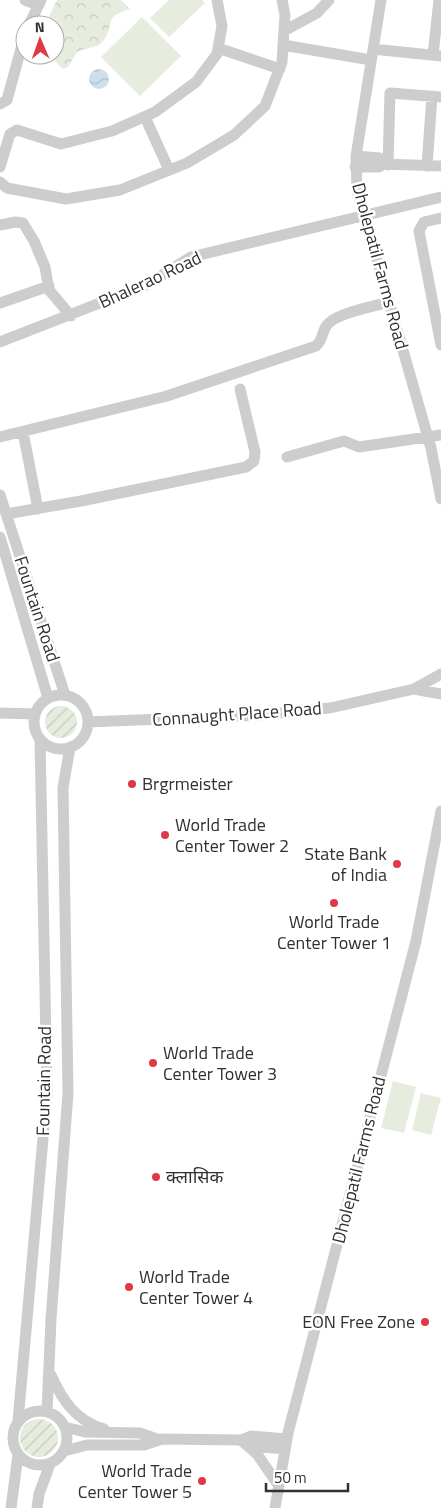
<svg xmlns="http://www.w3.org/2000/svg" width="441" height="1508" font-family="'Titillium Web','Noto Sans Devanagari',sans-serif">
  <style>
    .forest { fill: url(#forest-crowns) }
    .garden { fill: url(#garden-furrows) }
    .pitch { fill: #e6ecde }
    .water { fill: url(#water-waves) }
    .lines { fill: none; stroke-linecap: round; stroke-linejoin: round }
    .minor { stroke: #cdcdcd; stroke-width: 11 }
    .poi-dot { fill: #de3a46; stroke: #fff; stroke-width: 2 }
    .labels { text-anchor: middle; stroke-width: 5; stroke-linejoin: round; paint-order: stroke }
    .street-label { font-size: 18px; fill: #303030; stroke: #fff }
    .poi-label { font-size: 18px; fill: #303030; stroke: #fff; text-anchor: start }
  </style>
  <defs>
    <pattern id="forest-crowns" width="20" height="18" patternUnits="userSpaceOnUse" patternTransform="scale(1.25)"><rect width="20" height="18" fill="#e6ecde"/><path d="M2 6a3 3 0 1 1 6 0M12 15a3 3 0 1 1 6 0" fill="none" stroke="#c6cbbf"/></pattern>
    <pattern id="garden-furrows" width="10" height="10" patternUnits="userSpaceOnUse" patternTransform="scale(1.25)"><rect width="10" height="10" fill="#e6ecde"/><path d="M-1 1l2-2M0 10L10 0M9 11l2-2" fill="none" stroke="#c6cbbf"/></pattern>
    <pattern id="water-waves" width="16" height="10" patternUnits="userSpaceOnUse" patternTransform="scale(1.25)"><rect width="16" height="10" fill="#ccdfeb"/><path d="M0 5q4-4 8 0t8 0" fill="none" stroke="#b0c0ca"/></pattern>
  </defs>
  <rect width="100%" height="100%" fill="#fff"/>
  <path class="forest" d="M57 0H121L130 9C101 18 116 23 104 40 98 49 86 47 77 52L68 67 63 69 49 55H55V25H45Z"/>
  <path class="garden" d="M45 722a16 16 0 1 1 32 0a16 16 0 1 1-32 0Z
    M20 1438a19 19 0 1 1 38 0a19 19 0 1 1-38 0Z"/>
  <path class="pitch" d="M169 0H202L205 3 169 37 150 18Z
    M142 17 181 56 140 96 101 57Z
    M393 1081 416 1087 404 1133 381 1128Z
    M421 1093 441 1098 431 1135 412 1130Z"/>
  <path class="water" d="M89 79a10 10 0 1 1 20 0a10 10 0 1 1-20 0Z"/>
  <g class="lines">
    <path class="minor" d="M25 0 38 5
      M381 0 356 156 357 190 431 448 441 499
      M29 25 41 0
      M284 31 317 13 329 0
      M283 45 371 60
      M218 48 280 69
      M373 49 441 56
      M433 55 439 0
      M0 104 7 100 25 34
      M145 117 169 170
      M356 156 380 158 383 164
      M388 165 390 93 441 97
      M427 166 432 96
      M0 167 10 134 17 130 61 144 112 131 155 112 196 82 217 54 222 26 217 0
      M355 167H379L383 164 441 166
      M0 182 7 188 66 199 120 190 187 163 234 135 265 106 282 62 285 15 282 0
      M441 218 424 222 419 231 441 345
      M0 225 15 222 23 223 34 241 45 267 49 290 71 316
      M0 303 49 286
      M0 342 146 285 191 257 441 197
      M23 432 38 509
      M0 437 167 396 316 346C323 340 322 331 327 325 336 313 373 307 388 302
      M287 457 344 441 359 447 441 435
      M0 495 65 695
      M6 514 81 501 246 467 254 461 255 452 240 389
      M0 537 48 698
      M414 689 441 694
      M34 722a27 27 0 1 1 54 0a27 27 0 1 1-54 0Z
      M0 713 35 714
      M88 722 260 715 330 708 414 689 441 674
      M51 1375C62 1400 76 1421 104 1429
      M13 1438a27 27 0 1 1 54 0a27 27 0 1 1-54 0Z
      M47 1412 51 1319 68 1093 63 788 70 747
      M18 1421 47 1093 40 739
      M65 1427 85 1432 140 1433 157 1439
      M241 1440 257 1454 279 1486
      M250 1446 285 1449
      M64 1451 87 1445H144L162 1439 241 1440 251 1436 287 1439
      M11 1508 18 1455
      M37 1508 39 1494 50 1464
      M275 1508 288 1433 416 941 441 811"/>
  </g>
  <g class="poi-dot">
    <circle cx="132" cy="784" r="5"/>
    <circle cx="165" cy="835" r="5"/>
    <circle cx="397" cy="864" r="5"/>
    <circle cx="334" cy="903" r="5"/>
    <circle cx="153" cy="1063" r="5"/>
    <circle cx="156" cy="1177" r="5"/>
    <circle cx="129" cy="1287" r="5"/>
    <circle cx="425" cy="1322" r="5"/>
    <circle cx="202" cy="1481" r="5"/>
  </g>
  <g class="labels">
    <g class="street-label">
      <text transform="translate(380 266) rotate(75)" y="6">Dholepatil Farms Road</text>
      <text transform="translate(150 280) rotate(-25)" y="6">Bhalerao Road</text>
      <text transform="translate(37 609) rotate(72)" y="6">Fountain Road</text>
      <text transform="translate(237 714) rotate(-4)" y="6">Connaught Place Road</text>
      <text transform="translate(44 1081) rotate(-89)" y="6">Fountain Road</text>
      <text transform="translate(359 1160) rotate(-76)" y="6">Dholepatil Farms Road</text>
    </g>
    <g class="poi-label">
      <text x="142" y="790">Brgrmeister</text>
      <text x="175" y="831">World Trade<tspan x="175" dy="21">Center Tower 2</tspan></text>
      <text x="387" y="860" text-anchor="end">State Bank<tspan x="387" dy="21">of India</tspan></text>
      <text x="334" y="928" text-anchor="middle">World Trade<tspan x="334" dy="21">Center Tower 1</tspan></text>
      <text x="163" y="1059">World Trade<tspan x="163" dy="21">Center Tower 3</tspan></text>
      <text x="166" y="1183">क्लासिक</text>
      <text x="139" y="1283">World Trade<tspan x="139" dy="21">Center Tower 4</tspan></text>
      <text x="415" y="1328" text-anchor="end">EON Free Zone</text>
      <text x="192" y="1477" text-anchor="end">World Trade<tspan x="192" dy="21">Center Tower 5</tspan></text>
    </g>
  </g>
  <g transform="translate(40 40) rotate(358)"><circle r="24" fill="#ffffff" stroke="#acacac"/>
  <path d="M0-4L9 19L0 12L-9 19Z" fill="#de3a46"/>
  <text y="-8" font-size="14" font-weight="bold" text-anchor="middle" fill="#303030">N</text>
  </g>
  <path d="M266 1483v8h82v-8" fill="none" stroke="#303030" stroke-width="2.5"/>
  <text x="274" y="1483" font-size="15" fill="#303030" stroke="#ffffff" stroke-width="4" paint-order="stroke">50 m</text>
</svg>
